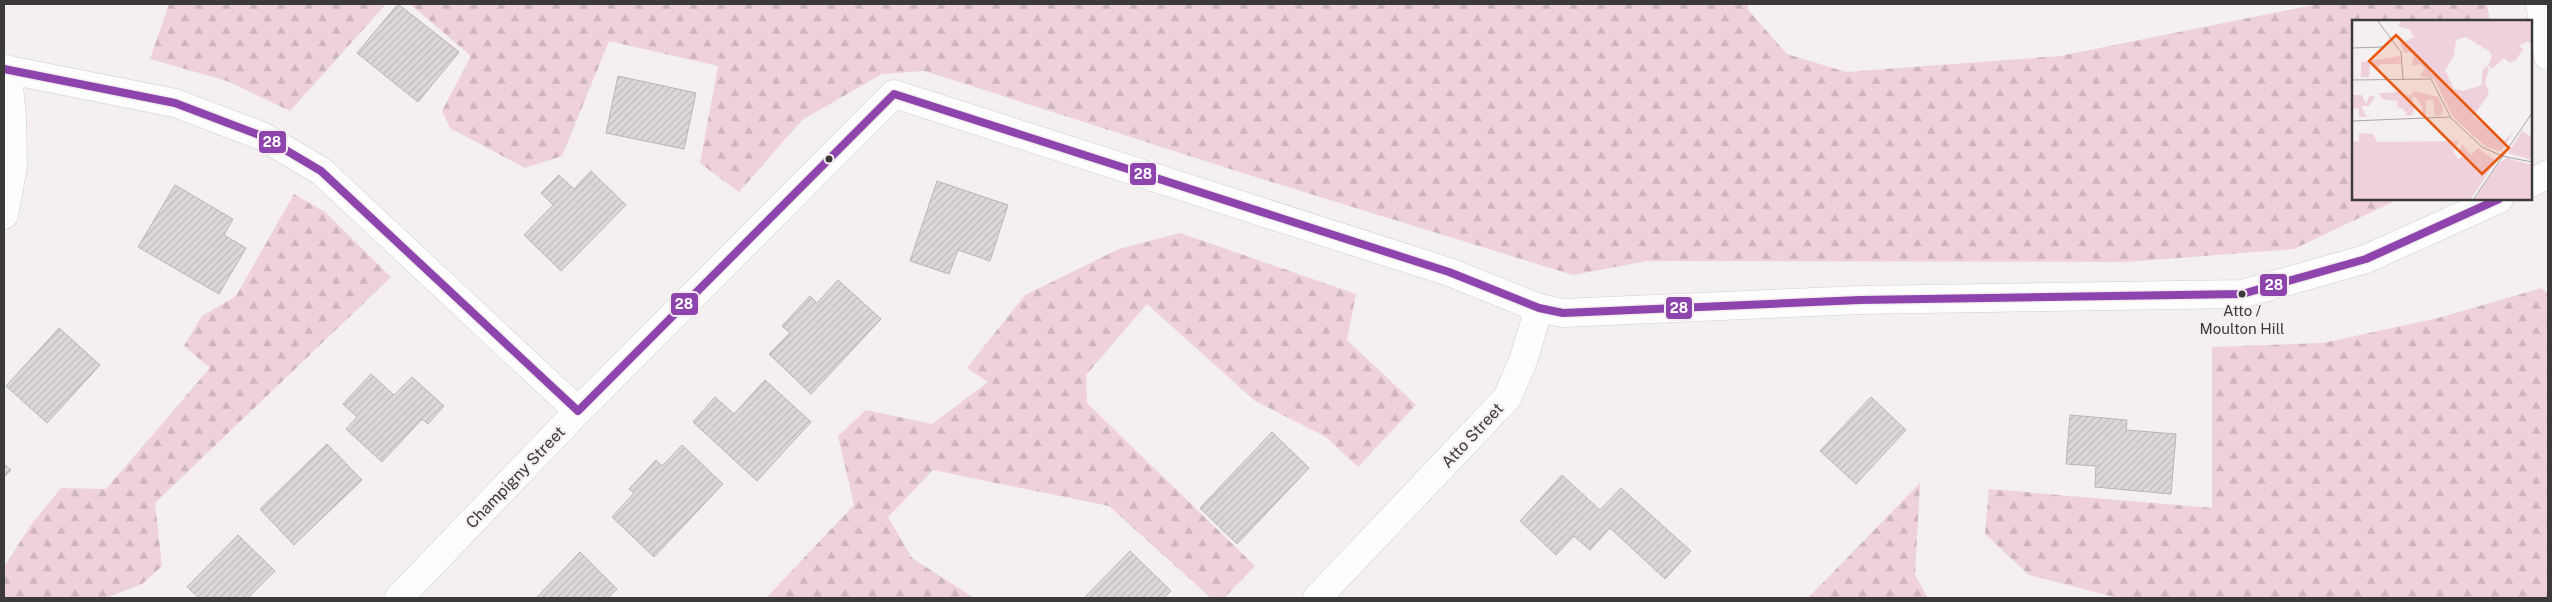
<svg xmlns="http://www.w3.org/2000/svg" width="2552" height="602" font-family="'Public Sans',sans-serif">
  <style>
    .forest { fill: url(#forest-firs) }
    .building { fill: url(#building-hatch); stroke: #b9b6b7 }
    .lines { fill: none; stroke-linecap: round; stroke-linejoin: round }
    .street-casing { stroke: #d0cdce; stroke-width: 29 }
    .secondary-casing { stroke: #d0cdce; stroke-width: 29 }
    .street { stroke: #fdfdfd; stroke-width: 28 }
    .secondary { stroke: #fdfdfd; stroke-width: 28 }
    .bus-1-casing { stroke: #f5eef1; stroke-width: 11 }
    .bus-1 { stroke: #8e44ad; stroke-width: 8 }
    .bus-dot { fill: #3c393a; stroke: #f5eef1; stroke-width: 2 }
    .labels { text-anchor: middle; stroke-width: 4; stroke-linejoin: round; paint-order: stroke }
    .bus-label { font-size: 15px; fill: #3c393a; stroke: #f5eef1 }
    .street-label { font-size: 16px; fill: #3c393a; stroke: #f5eef1 }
    .inset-road { fill: none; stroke: #aaa6a8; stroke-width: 1 }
    .view { fill: #e8590c; fill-opacity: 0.15; stroke: #e8590c; stroke-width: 2.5 }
    .inset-edge { fill: none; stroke: #3c393a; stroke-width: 2.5 }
    .line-badge { stroke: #f5eef1; stroke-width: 2 }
    .badge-label { font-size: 14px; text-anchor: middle; font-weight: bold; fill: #fff }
  </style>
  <defs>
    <pattern id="forest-firs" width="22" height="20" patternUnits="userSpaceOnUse" patternTransform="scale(1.25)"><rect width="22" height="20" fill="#efd1dd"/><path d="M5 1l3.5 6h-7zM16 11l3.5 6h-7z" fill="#ceb4be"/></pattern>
    <pattern id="building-hatch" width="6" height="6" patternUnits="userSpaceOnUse" patternTransform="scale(1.25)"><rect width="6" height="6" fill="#dcd8da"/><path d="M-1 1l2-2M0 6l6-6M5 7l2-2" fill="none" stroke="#bebabc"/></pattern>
  </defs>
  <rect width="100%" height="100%" fill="#f4eff1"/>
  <path class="forest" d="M169 4H386L290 111 227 81 150 59Z
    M410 4H1748V10L1787 54 1846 72 2060 56 2318 4H2487L2490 21H2353V199H2399L2294 249 2126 262 1647 261 1573 275 1249 175 925 71 882 74 802 120 739 192 700 163 718 66 609 41 562 156 525 168 450 128 442 111 471 56Z
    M294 194 325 212 391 277 155 503 162 566 142 584 106 598H4V567L31 525 61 488 106 489 210 368 184 346 202 316 236 296Z
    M1180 233 1356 294 1347 340 1416 405 1358 467 1326 437 1255 401 1147 304 1086 375 1087 403 1255 566 1224 598H1211L1109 506 933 470 888 517 912 558 974 598H766L854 505 838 436 866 410 932 424 988 382 967 368 1025 295 1119 249Z
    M2542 288 2548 294V598H2118L2029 575 1985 534 1989 489 2212 508V347L2323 343 2438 318Z
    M1920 483 1915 575 1928 598H1808Z"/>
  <path class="building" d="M398 4 459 52 418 102 357 53Z
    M618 76 696 93 684 149 606 133Z
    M591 171 626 205 561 271 524 235 553 205 541 193 559 175 574 189Z
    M937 181 1008 205 990 261 958 250 949 274 910 261Z
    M175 185 233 219 224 235 246 248 219 294 138 247Z
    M838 280 881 319 811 394 769 354 790 333 782 326 810 296 817 303Z
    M59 328 100 365 47 423 6 386Z
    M371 374 394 395 412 377 444 406 428 424 422 419 382 462 346 429 357 417 343 404Z
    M765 380 811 422 757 481 693 422 715 397 734 414Z
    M1871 397 1906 430 1856 484 1820 451Z
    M2070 415 2127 420 2126 430 2176 434 2171 494 2095 487 2096 466 2066 464Z
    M1272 432 1309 468 1237 544 1200 508Z
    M327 444 362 480 294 545 260 509Z
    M682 445 723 484 654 557 612 517 634 493 629 489 656 460 662 466Z
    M4 464 11 470 4 477Z
    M1562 475 1600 510 1621 488 1691 551 1665 579 1610 528 1590 550 1574 536 1556 555 1520 521Z
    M238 535 275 571 248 598H199L187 587Z
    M1130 551 1171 591 1164 598H1084Z
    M580 552 617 589 608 598H536Z"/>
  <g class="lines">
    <defs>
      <path id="street" d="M4 69 175 103 262 136 321 171 578 411
        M2531 183 2548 174
        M4 215 13 167 12 116 7 69
        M399 598 578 411 894 94 1449 272 1539 308 1563 313 1860 300 2242 294 2366 259 2499 199
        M1317 598 1507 398 1523 361 1539 308"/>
      <path id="secondary" d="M2540 4 2548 56"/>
    </defs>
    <use href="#street" class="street-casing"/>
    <use href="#secondary" class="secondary-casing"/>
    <use href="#street" class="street"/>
    <use href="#secondary" class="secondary"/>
    <defs>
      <path id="bus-1" d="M4 69 175 103 262 136 321 171 578 411 894 94 1449 272 1539 308 1563 313 1860 300 2242 294 2366 259 2499 199"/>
    </defs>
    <use href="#bus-1" class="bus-1-casing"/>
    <use href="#bus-1" class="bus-1"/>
  </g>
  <g class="bus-dot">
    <circle cx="829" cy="159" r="4.5"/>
    <circle cx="2242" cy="294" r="4.5"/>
  </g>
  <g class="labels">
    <g class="bus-label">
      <text x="2242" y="316">Atto /<tspan x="2242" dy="18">Moulton Hill</tspan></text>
    </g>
    <g class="street-label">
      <text transform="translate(1472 435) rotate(-47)" y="6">Atto Street</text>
      <text transform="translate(515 477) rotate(-46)" y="6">Champigny Street</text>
    </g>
  </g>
  <g transform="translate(2352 20)">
    <rect width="180" height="180" fill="#f4eff1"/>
    <path d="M49 0H180V24L176 21 167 26 171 29 164 40 157 43 152 38 140 49 136 46 140 36 137 31 113 17 104 20 102 36 93 50 102 69 111 71 130 65V52L134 46 137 49 133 62 137 74 121 96 152 121 162 111 149 131 134 127 101 97 82 59 68 56 73 49 69 44 60 46 62 32 52 33 48 24 62 17 58 10 46 6ZM48 36 49 44H29L26 47 18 44 17 57H9V42ZM62 71 86 77 91 88 89 95 83 96 81 79 74 81V95H71L70 86 64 77H60L62 90 60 95 55 96 52 89 45 87V81L30 79 27 73 48 72V75H59ZM0 75H10L14 84 18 75 23 77 17 86H9L15 97H7V89L0 88ZM170 111 180 117V140L156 133ZM7 113 21 114 25 122 107 121 101 131 106 139 112 136 108 130 110 124 119 135 126 128 144 141 118 180H0V122L7 121ZM155 138 180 145V180H122L148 142Z" fill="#efd1dd"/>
    <path class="inset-road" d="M25 0 49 32 51 59M0 28 30 27 41 18M0 60 79 59 99 98 130 127 150 136 180 142M0 101 98 97M121 180 180 93"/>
    <path class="view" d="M44 15 157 128 130 154 17 41Z"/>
    <rect width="180" height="180" class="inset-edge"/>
  </g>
  <g class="line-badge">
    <rect x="258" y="130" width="29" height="24" rx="5" fill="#8e44ad"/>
    <rect x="1129" y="162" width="28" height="24" rx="5" fill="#8e44ad"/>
    <rect x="2259" y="273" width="29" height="24" rx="5" fill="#8e44ad"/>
    <rect x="670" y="292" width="29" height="24" rx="5" fill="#8e44ad"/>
    <rect x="1665" y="296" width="28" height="24" rx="5" fill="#8e44ad"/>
  </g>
  <g class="badge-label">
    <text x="272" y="147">28</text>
    <text x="1143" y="179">28</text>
    <text x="2274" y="290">28</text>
    <text x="684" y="309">28</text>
    <text x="1679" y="313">28</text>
  </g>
  <rect width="2552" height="602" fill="none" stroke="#3c393a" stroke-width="10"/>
</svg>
